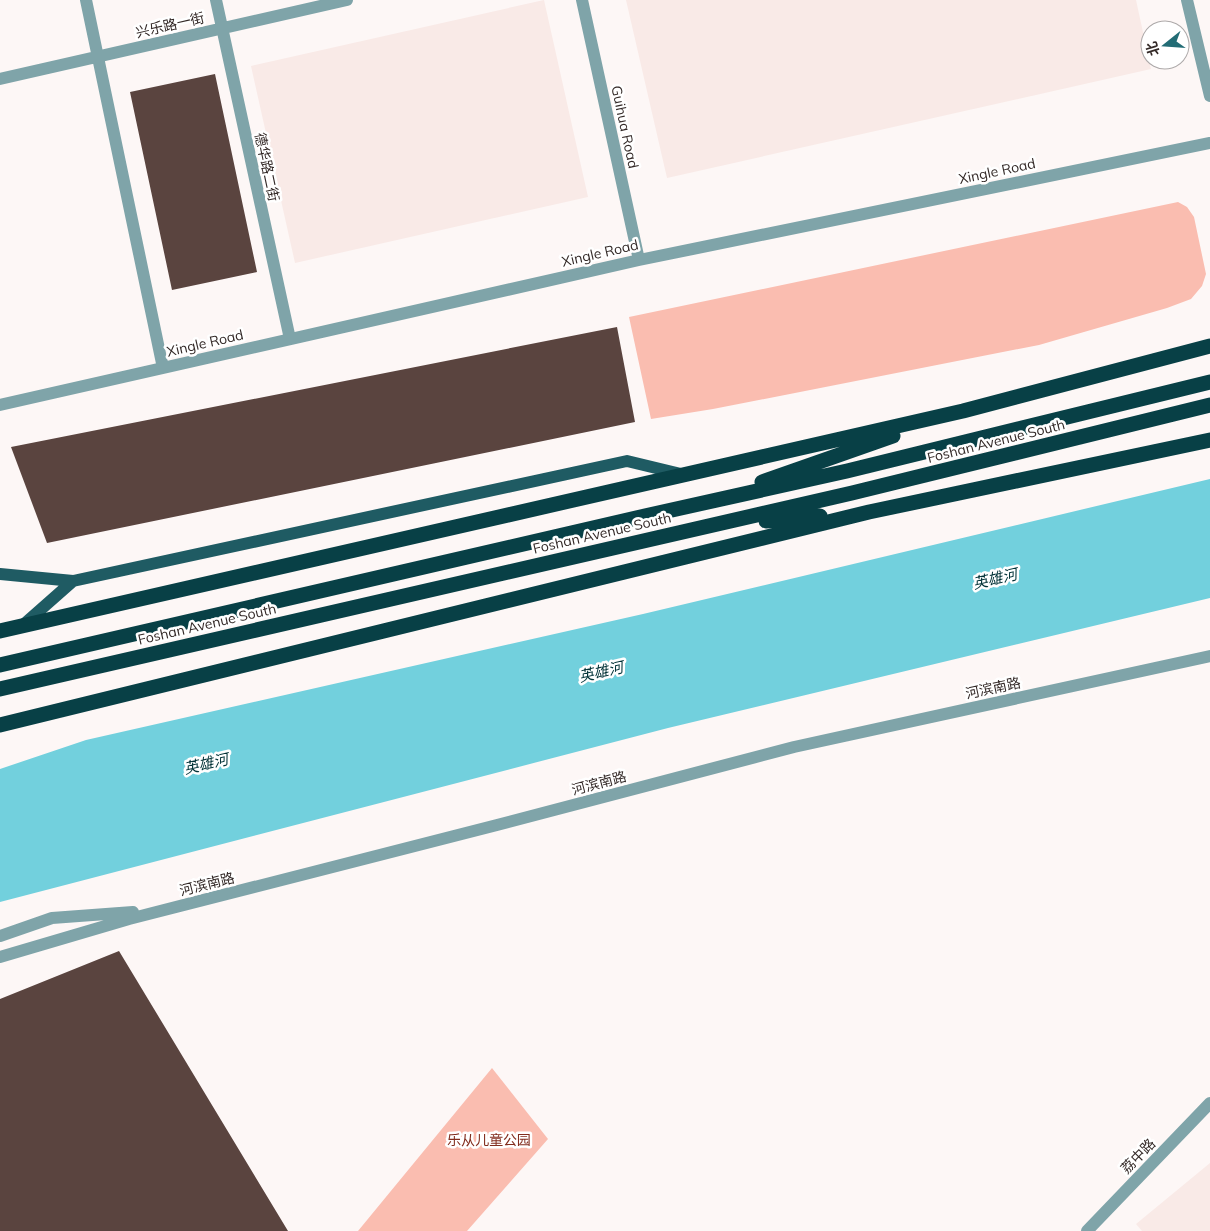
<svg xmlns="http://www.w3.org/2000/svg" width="1210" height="1231" font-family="Mulish,'Noto Sans SC',sans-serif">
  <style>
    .built { fill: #f9eae7 }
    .green { fill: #fabdb0 }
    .water { fill: #72d0dd }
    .building { fill: #5a443f }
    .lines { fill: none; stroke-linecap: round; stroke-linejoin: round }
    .minor { stroke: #7fa4a9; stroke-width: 12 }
    .major { stroke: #1f5b63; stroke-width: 12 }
    .highway { stroke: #084046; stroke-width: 15 }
    .labels { text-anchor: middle; stroke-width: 5; stroke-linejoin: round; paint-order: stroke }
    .street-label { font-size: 14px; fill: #332927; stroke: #fff }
    .park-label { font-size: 14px; fill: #822d1e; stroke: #fff }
    .water-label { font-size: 15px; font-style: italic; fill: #023237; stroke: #fff }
  </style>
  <rect width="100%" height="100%" fill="#fdf7f6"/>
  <path class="built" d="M544 0 588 197 295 263 251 66Z
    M626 0H1136L1151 69 667 178Z
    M1210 1163V1231H1142L1136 1224Z"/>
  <path class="green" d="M1178 202 1187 207 1194 217 1206 274 1202 286 1191 299 1167 308 1039 345 713 409 651 419 629 317Z
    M492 1068 548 1139 467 1231H358Z"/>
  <path class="water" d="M1210 479V598L668 728 0 902V769L86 740 643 614Z"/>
  <path class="building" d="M215 74 257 272 172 290 130 92Z
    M617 327 635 422 47 543 11 447Z
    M119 951 288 1231H0V999Z"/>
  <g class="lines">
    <path class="minor" d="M86 0 163 368
      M216 0 290 339
      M582 0 639 260
      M1187 0 1210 96
      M0 79 347 0
      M0 405 639 260 1210 143
      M0 936 52 918 133 912
      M0 957 129 919 497 825 794 747 1210 656
      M1087 1231 1210 1103"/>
    <path class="major" d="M0 574 73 581
      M22 626 73 581 627 461 685 475"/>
    <path class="highway" d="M762 482 893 436
      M766 521 820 516
      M0 631 963 411 1210 346
      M0 665 636 518 847 471 1210 382
      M0 689 852 493 1210 405
      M0 725 869 512 1210 440"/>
  </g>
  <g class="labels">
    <g class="street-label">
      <text transform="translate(170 25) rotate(-13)" y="5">兴乐路一街</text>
      <text transform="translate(625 127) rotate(78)" y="5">Guihua Road</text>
      <text transform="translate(267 167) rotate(78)" y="5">德华路二街</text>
      <text transform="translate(997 171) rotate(-12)" y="5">Xingle Road</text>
      <text transform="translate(600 253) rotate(-13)" y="5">Xingle Road</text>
      <text transform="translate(205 343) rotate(-13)" y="5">Xingle Road</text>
      <text transform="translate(996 441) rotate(-14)" y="5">Foshan Avenue South</text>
      <text transform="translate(602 533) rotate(-13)" y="5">Foshan Avenue South</text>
      <text transform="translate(207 624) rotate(-13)" y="5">Foshan Avenue South</text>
      <text transform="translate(993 688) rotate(-12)" y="5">河滨南路</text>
      <text transform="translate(599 783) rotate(-15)" y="5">河滨南路</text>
      <text transform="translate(207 884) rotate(-14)" y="5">河滨南路</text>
      <text transform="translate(1138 1156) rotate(-46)" y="5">荔中路</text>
    </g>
    <g class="park-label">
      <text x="489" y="1145">乐从儿童公园</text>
    </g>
    <g class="water-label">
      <text transform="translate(995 579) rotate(-13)" y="5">英雄河</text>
      <text transform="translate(601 672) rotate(-13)" y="5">英雄河</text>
      <text transform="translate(206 764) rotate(-13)" y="5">英雄河</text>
    </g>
  </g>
  <g transform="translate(1165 45) rotate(253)"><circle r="24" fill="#ffffff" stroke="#ada9a9"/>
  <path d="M0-4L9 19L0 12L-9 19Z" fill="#226c75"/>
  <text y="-8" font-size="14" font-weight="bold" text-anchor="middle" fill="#332927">北</text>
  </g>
</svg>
